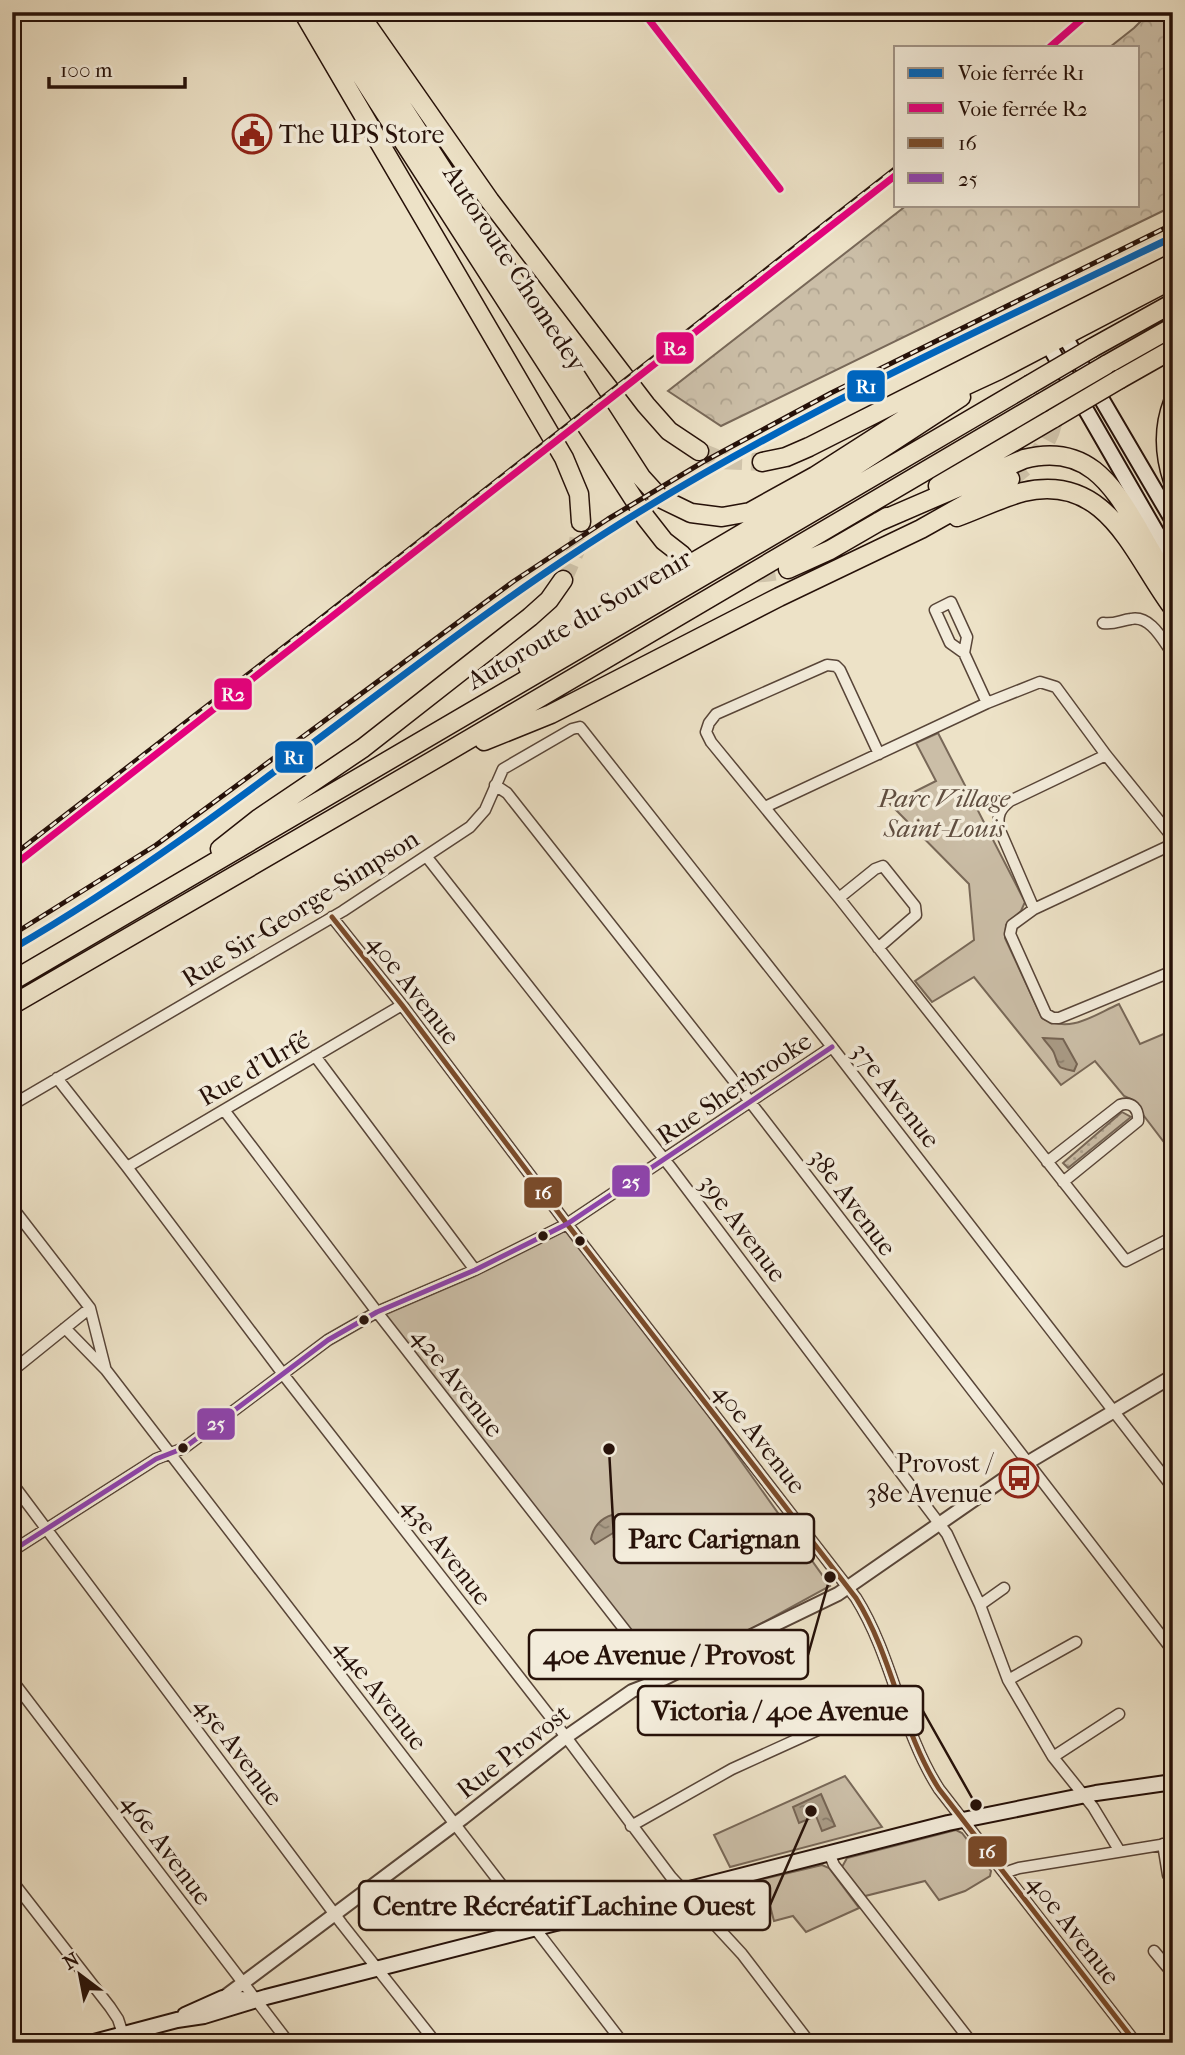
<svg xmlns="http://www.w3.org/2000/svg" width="1185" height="2055" font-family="'IM FELL French Canon',serif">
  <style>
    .grass { fill: url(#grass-dots); stroke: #786858; stroke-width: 2 }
    .forest { fill: url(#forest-crowns); stroke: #786858; stroke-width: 2 }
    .green { fill: #cbbea7; stroke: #786858; stroke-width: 2 }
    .water { fill: url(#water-ripples); stroke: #756454; stroke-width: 2 }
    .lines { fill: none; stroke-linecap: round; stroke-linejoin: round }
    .motorway-tunnel { stroke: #cfc3aa; stroke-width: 18; stroke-dasharray: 18 9; stroke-linecap: butt }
    .minor-casing { stroke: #584538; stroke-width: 13 }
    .tertiary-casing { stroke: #584538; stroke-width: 16 }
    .secondary-casing { stroke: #261109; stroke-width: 18 }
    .motorway-casing { stroke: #261109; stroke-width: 21 }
    .minor { stroke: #f3ecdb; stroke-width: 10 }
    .tertiary { stroke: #f3ecdb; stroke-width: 12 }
    .secondary { stroke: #f3ecdb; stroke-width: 14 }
    .motorway { stroke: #ede2c7; stroke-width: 18 }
    .rail-casing { stroke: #261109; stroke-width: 5 }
    .rail { stroke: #f3ecdb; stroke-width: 2.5; stroke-dasharray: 8; stroke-linecap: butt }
    .motorway-bridge-casing { stroke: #261109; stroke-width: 21; stroke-linecap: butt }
    .motorway-bridge { stroke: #ede2c7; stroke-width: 18 }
    .bus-1-casing { stroke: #f3ecdb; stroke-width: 10 }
    .bus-2-casing { stroke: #f3ecdb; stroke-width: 10 }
    .bus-1 { stroke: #7a4b2a; stroke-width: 5 }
    .bus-2 { stroke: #8e44ad; stroke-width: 5 }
    .rail-1-casing { stroke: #f3ecdb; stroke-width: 12 }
    .rail-2-casing { stroke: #f3ecdb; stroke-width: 12 }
    .rail-1 { stroke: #0065bd; stroke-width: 7 }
    .rail-2 { stroke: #e5007d; stroke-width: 7 }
    .bus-dot { fill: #261109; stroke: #f3ecdb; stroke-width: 2.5 }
    .labels { text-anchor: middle; stroke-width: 7; stroke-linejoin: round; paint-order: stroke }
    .poi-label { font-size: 26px; fill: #261109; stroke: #f3ecdb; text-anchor: start }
    .street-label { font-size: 26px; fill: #261109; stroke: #f3ecdb }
    .park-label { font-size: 26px; font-style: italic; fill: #604e40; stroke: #f3ecdb }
    .leader { fill: none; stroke: #261109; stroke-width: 2.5 }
    .callout-dot { fill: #261109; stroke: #f3ecdb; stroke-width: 2.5 }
    .callout { fill: #f3ecdb; stroke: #261109; stroke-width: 2.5 }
    .callout-label { font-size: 28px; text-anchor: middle; font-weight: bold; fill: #261109 }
    .line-badge { stroke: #f3ecdb; stroke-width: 2.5 }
    .badge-label { font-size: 19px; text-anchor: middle; font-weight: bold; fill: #fff }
  </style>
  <defs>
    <pattern id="grass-dots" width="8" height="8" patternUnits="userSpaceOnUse" patternTransform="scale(1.75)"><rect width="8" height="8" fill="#cbbea7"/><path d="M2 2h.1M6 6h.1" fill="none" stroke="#aea28e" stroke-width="1.8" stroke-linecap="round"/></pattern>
    <pattern id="forest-crowns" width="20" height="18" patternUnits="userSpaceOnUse" patternTransform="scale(1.75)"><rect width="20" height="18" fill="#cbbea7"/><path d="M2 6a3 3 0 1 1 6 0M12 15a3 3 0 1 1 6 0" fill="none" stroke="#aea28e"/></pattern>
    <pattern id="water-ripples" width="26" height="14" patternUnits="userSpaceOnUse" patternTransform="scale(1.75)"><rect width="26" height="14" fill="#a99b86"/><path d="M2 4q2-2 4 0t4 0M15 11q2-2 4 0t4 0" fill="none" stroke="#897d6c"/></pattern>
  </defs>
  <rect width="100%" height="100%" fill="#ede2c7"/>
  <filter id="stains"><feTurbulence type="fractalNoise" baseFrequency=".00286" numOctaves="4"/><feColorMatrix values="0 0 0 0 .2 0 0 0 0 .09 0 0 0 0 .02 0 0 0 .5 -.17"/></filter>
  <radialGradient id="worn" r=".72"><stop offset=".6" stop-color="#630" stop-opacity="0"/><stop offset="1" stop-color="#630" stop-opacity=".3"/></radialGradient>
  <path class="grass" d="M1122 1112 1131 1117 1068 1168 1063 1163Z"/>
  <path class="forest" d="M1150 12H1173V206L721 426 668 391 907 205H1138V47H1110L1134 28Z"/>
  <path class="green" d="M938 733 1025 902 1021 911 1006 925 1005 938 1042 1018C1070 1034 1092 1016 1119 1004L1140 1044 1173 1030V1064L1165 1068 1173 1080V1154L1131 1099 1124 1096 1095 1061 1061 1085 974 977 932 1002 915 981 974 940 969 884 890 804 936 781 916 743Z
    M572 1224 830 1586 663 1677 378 1313Z
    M845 1776 882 1827 730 1867 714 1835Z
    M956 1830 962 1833 991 1871 990 1876 965 1891 939 1900 925 1881 865 1896 842 1867 847 1858Z
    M822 1865 829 1868 859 1908 806 1932 793 1916 774 1921 763 1879Z"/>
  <path class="water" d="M1043 1038 1063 1039 1077 1064 1074 1071C1056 1067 1060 1069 1054 1053 1052 1048 1046 1043 1043 1038Z
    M612 1515 619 1522 618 1530 595 1544 591 1539C593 1527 601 1518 612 1515Z
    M821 1794 835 1826 822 1831 816 1816 799 1823 793 1807Z"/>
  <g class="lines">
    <path class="motorway-tunnel" d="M699 451 721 460 762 462
      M1010 479C1052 449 1069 413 1040 366
      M704 566C732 575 759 576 788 569
      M563 580 577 548 581 522"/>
    <defs>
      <path id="minor" d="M1103 623C1114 625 1121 620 1131 619 1151 615 1163 641 1173 654
        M964 653 950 643 935 610 951 602 967 637 964 653 987 703
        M879 754 840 670 836 666 827 665 716 714 709 723 706 732 711 742 839 898 1126 1261 1173 1237
        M495 785 507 793 741 1090 1173 1651
        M765 807 987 703 1040 682 1056 687 1106 755 1173 838
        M1173 844 1034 909 1012 925 1010 934 1046 1014 1053 1018H1059L1173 971
        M426 856 672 1169 947 1534 980 1605 1008 1680 1053 1757 1093 1807 1119 1850
        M839 898 875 869 883 866 915 906 916 915 878 948
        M1034 909 999 828C997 815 1000 809 1010 801L1106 755
        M332 917 402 1005 567 1224 856 1598C893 1657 901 1730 939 1789L1136 2043
        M315 1056 475 1270
        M57 1078 127 1167 286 1378 566 1737 671 1877 742 1954 810 2043
        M12 1105 343 911 470 827 485 810 503 769 572 729 580 727 832 1047 1173 1488
        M224 1110 377 1312 663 1679
        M1047 1162 1120 1105C1132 1101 1139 1109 1138 1121L1063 1182
        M127 1167 402 1005
        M12 1207 90 1308 105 1367
        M65 1328 106 1370 623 2043
        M12 1371 90 1308
        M12 1483 342 1924 436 2043
        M12 1551 156 1459 184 1448 328 1340 377 1312 475 1270 567 1224 832 1047
        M980 1605 1004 1588
        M12 1680 289 2043
        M1008 1680 1076 1642
        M1053 1757 1119 1714
        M631 1826 732 1769 897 1694
        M1163 1844 1168 1875 1173 1883
        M829 1853 834 1865 972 2043
        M1004 1873 1019 1868 1173 1843
        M12 1881 110 2007 118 2019 123 2034
        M1154 1951 1173 1974"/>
      <path id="tertiary" d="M223 1998 463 1818 566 1737 632 1691 663 1679 838 1594 1027 1463 1173 1376"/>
      <path id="secondary" d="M1064 335 1173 521
        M1048 344 1173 561
        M185 2015 223 1998 255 2000
        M90 2043 177 2020 204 2016 266 1997 948 1823 1096 1793 1173 1782"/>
      <path id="motorway" d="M303 12 564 458 579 494 581 522
        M320 12 646 518 664 541 682 555
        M341 12 641 477 660 498 691 513 722 517 750 512 815 476 932 401 999 370 1173 279
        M358 12 490 201 646 405 669 431 699 451
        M1092 348 1173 303
        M1106 365 1173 327
        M1120 379 1173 349
        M1173 402C1163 428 1164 454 1173 481
        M762 462 786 457 809 447 1173 263
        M938 486 1054 418
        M957 517C979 509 1001 498 1023 492 1108 472 1133 555 1173 608
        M878 522 1024 459C1085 443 1111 482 1138 528 1149 548 1161 568 1173 588
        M788 569 830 550 887 517
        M528 667 592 622 840 476 961 397
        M484 741 551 714 779 597 921 529 1010 479
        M220 849 258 819 363 748 530 617 549 600 563 580
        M12 981 1029 385
        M12 1005 432 761 1041 403"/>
    </defs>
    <use href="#minor" class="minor-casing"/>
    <use href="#tertiary" class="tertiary-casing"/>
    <use href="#secondary" class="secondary-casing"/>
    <use href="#motorway" class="motorway-casing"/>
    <use href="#minor" class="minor"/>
    <use href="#tertiary" class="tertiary"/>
    <use href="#secondary" class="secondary"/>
    <use href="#motorway" class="motorway"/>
    <defs>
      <path id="rail" d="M643 12 683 64
        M1050 47 1090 12
        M716 107 780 189
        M12 856 316 622 896 168
        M12 935 156 845 514 581 608 519 703 462 831 393 1173 224"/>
    </defs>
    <use href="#rail" class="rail-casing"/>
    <use href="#rail" class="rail"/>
    <defs>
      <path id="motorway-bridge" d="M1029 385 1092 348
        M1041 403 1106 365
        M1054 418 1120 379"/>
    </defs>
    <use href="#motorway-bridge" class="motorway-bridge-casing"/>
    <use href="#motorway-bridge" class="motorway-bridge"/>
    <defs>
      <path id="bus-1" d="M332 917 402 1005 567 1224 856 1598C893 1657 901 1730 939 1789L1136 2043"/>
      <path id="bus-2" d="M12 1551 156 1459 184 1448 328 1340 377 1312 475 1270 567 1224 832 1047"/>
    </defs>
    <use href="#bus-1" class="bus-1-casing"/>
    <use href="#bus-2" class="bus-2-casing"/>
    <use href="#bus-1" class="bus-1"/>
    <use href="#bus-2" class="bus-2"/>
    <defs>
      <path id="rail-1" d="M12 949C209 835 379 684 567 558 757 431 968 336 1173 237"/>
      <path id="rail-2" d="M643 12 780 189
        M1050 47 1090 12
        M12 867 896 175"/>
    </defs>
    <use href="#rail-1" class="rail-1-casing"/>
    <use href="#rail-2" class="rail-2-casing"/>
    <use href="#rail-1" class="rail-1"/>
    <use href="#rail-2" class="rail-2"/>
  </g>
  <defs>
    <symbol id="civic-ring" viewBox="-11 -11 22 22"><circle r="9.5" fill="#f3ecdb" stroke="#8f2418" stroke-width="1.5"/><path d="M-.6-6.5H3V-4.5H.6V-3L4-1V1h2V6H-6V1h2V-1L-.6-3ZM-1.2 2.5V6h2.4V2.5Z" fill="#8f2418"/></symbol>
    <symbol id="bus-ring" viewBox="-11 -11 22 22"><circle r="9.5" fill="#f3ecdb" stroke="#8f2418" stroke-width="1.5"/><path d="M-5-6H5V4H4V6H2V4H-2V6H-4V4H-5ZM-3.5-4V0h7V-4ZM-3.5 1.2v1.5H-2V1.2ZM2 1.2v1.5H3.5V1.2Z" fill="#8f2418"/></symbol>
  </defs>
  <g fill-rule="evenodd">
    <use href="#civic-ring" x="230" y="112" width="44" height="44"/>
    <use href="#bus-ring" x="997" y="1456" width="44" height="44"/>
  </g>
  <g class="bus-dot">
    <circle cx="543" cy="1236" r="6"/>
    <circle cx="580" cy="1241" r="6"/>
    <circle cx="364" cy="1320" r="6"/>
    <circle cx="183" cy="1448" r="6"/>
  </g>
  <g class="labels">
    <g class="poi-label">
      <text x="279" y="143">The UPS Store</text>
      <text x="992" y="1472" text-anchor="end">Provost /<tspan x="992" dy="30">38e Avenue</tspan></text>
    </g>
    <g class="street-label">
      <text transform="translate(515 268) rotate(57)" y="9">Autoroute Chomedey</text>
      <text transform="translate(579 619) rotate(-30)" y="9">Autoroute du Souvenir</text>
      <text transform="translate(300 908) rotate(-32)" y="9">Rue Sir-George-Simpson</text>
      <text transform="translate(414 989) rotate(52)" y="9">40e Avenue</text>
      <text transform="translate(254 1068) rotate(-30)" y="9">Rue d'Urfé</text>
      <text transform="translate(734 1088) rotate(-34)" y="9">Rue Sherbrooke</text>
      <text transform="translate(896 1095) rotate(52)" y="9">37e Avenue</text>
      <text transform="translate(853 1202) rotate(53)" y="9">38e Avenue</text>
      <text transform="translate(743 1228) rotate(53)" y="9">39e Avenue</text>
      <text transform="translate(458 1382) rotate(52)" y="9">42e Avenue</text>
      <text transform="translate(760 1438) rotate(52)" y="9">40e Avenue</text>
      <text transform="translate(447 1551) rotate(52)" y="9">43e Avenue</text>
      <text transform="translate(381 1694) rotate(52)" y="9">44e Avenue</text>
      <text transform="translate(239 1751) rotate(53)" y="9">45e Avenue</text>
      <text transform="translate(513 1751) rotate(-38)" y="9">Rue Provost</text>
      <text transform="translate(167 1849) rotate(53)" y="9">46e Avenue</text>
      <text transform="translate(1074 1929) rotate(52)" y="9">40e Avenue</text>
    </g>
    <g class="park-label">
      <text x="944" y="807">Parc Village<tspan x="944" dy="30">Saint-Louis</tspan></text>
    </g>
  </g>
  <path class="leader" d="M609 1449L614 1538M830 1577L808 1655M976 1805L923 1711M811 1811L770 1905"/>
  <g class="callout-dot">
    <circle cx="609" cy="1449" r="7"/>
    <circle cx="830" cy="1577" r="7"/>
    <circle cx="976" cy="1805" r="7"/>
    <circle cx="811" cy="1811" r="7"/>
  </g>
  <g class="callout">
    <rect x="614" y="1514" width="200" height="49" rx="7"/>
    <rect x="529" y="1630" width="279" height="49" rx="7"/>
    <rect x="638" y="1686" width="285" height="49" rx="7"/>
    <rect x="359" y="1881" width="411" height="49" rx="7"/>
  </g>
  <g class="callout-label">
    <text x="714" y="1548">Parc Carignan</text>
    <text x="669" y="1664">40e Avenue / Provost</text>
    <text x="780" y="1720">Victoria / 40e Avenue</text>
    <text x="564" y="1915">Centre Récréatif Lachine Ouest</text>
  </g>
  <g class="line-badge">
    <rect x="655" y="331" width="40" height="34" rx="7" fill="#e5007d"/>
    <rect x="846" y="369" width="40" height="34" rx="7" fill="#0065bd"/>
    <rect x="213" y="677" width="40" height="34" rx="7" fill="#e5007d"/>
    <rect x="274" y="740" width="40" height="34" rx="7" fill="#0065bd"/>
    <rect x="611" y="1164" width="40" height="34" rx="7" fill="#8e44ad"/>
    <rect x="523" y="1176" width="40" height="33" rx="7" fill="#7a4b2a"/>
    <rect x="196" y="1407" width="40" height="34" rx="7" fill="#8e44ad"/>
    <rect x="967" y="1835" width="41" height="33" rx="7" fill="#7a4b2a"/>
  </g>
  <g class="badge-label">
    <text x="675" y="355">R2</text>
    <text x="866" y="393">R1</text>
    <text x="233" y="701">R2</text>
    <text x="294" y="764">R1</text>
    <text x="631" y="1188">25</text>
    <text x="543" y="1199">16</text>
    <text x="216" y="1430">25</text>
    <text x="987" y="1858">16</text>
  </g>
  <rect width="1185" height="2055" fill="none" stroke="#ede2c7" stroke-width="42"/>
  <rect x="14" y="14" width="1157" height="2027" fill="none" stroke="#261109" stroke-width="3.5"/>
  <rect x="21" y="21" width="1143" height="2013" fill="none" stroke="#261109" stroke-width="2"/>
  <rect x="894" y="46" width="245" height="161" fill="#f3ecdb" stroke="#a19487" stroke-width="2"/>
  <rect x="908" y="68" width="35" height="10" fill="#0065bd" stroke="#a19487" stroke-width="2"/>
  <text x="958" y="80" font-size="21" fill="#261109">Voie ferrée R1</text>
  <rect x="908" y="103" width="35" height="10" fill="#e5007d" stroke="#a19487" stroke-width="2"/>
  <text x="958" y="116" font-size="21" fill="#261109">Voie ferrée R2</text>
  <rect x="908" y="138" width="35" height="10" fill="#7a4b2a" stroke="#a19487" stroke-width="2"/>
  <text x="958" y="150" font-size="21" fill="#261109">16</text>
  <rect x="908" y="173" width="35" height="10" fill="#8e44ad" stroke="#a19487" stroke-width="2"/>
  <text x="958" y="186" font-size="21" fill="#261109">25</text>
  <g transform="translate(80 1975) rotate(328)" stroke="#f3ecdb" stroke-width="5" paint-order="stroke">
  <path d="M0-5L12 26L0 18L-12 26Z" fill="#261109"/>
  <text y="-10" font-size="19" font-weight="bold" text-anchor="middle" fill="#261109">N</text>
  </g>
  <path d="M49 77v10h136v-10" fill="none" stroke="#261109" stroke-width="3.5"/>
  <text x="60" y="77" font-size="21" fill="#261109" stroke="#f3ecdb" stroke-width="5" paint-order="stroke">100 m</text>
  <rect width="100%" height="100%" filter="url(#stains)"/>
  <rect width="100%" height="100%" fill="url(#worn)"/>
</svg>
